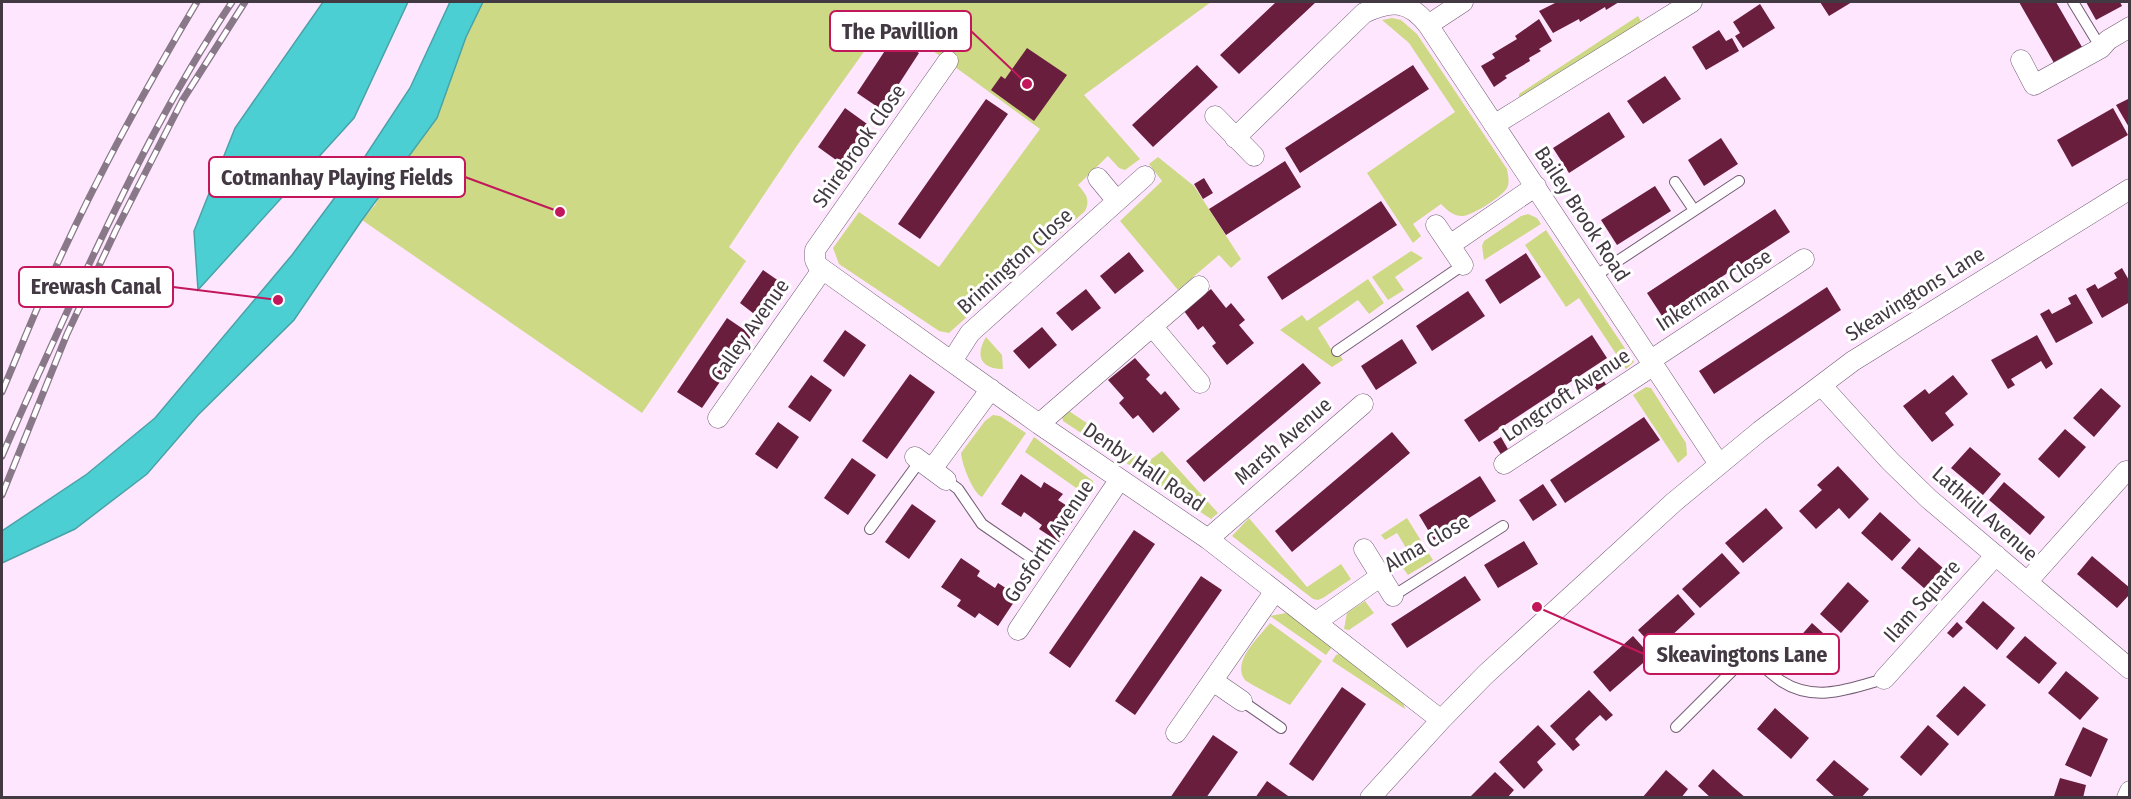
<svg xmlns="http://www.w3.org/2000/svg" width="2131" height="799" font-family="'Fira Sans Condensed',sans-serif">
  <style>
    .green { fill: #cdd984 }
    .water { fill: #4ccfd2; stroke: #49a2a7; stroke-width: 1.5 }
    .building { fill: #6a1e3d }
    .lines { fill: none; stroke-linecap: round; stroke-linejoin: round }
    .service-casing { stroke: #725d72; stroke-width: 12 }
    .minor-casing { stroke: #725d72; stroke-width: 21 }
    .service { stroke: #fff; stroke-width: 10 }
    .minor { stroke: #fff; stroke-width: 20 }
    .rail-casing { stroke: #887888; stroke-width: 7 }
    .rail { stroke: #fff; stroke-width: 4.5; stroke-dasharray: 14; stroke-linecap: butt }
    .labels { text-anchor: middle; stroke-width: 6; stroke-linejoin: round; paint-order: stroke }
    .street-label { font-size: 21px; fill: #433943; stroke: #fff }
    .leader { fill: none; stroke: #c2185b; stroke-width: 2 }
    .callout-dot { fill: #c2185b; stroke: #fff; stroke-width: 2 }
    .callout { fill: #fff; stroke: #c2185b; stroke-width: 2 }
    .callout-label { font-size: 22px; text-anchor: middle; font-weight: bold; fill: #433943 }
  </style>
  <rect width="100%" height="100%" fill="#ffe6ff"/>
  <path class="green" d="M483 2H1211L1084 95 1140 159 1125 170 1119 168 1108 156 1078 185C1085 193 1091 199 1085 211L949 333 939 331 839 264 833 248 859 212 939 267 1040 129 888 18 796 147 729 247 746 261 642 413 362 220 375 205 466 37Z
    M1638 16 1642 23 1519 99V94Z
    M1392 18 1401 20 1417 34 1507 169C1508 176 1510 182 1507 188 1503 196 1470 217 1462 216 1453 216 1447 210 1441 204L1413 224 1421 236 1413 243 1367 173 1455 112 1409 43 1382 20Z
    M1158 157 1194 186 1241 259 1231 268 1219 255 1178 290 1120 221 1162 181 1149 164Z
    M1528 214 1537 218 1541 224 1484 260 1482 246 1484 241 1521 216Z
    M1546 230 1634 362 1626 369 1579 298 1566 307 1525 245Z
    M1411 251 1423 258 1395 277 1404 290 1388 300 1372 277Z
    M1368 279 1384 303 1369 314 1358 300 1318 328 1336 357 1340 355 1343 360 1332 367 1280 330 1302 315 1307 321Z
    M986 337 1002 355 1003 369C980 369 975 355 986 337Z
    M1646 387 1651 388 1686 443 1687 455 1678 463 1633 395Z
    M1069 411 1146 463 1162 451 1218 513 1211 519 1063 421 1062 416Z
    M993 415 1000 416 1026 433 982 497C973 493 962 465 961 453L985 421Z
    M1034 437 1093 481 1094 488 1089 497 1025 452Z
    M1249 518 1307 587 1341 564 1351 579 1323 598 1318 600 1313 599 1232 536Z
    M1407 518 1433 560 1408 575 1403 568 1414 561 1397 533 1385 540 1381 535Z
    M1365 601 1374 613 1349 630 1344 629 1347 613Z
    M1286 613 1298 620 1332 647 1326 655 1270 616Z
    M1270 623 1322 661 1290 705C1283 701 1248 683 1245 680 1231 662 1259 637 1270 623Z
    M1339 654 1403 702 1405 709 1332 661 1336 655Z"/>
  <path class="water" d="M323 2H408L354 118 198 290 194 231 235 128Z
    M450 2H483L466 37 437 118 362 220 294 320 198 415 147 474 75 529 2 563V531L87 474 155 418 292 255 362 161 410 88Z"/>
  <path class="building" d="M1276 2H1316L1239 74 1220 55Z
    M1557 2H1619L1606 10 1605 7 1580 22 1579 19 1553 33 1539 11Z
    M1820 2H1852L1829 16Z
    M2019 2H2056L2082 47 2054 63Z
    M2086 2H2120L2122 6 2096 20Z
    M1760 4 1775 28 1743 48 1735 36 1740 33 1733 22Z
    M1539 19 1552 41 1539 49 1541 51 1529 58 1530 61 1505 76 1507 78 1494 87 1481 66 1495 58 1492 54 1517 39 1515 36Z
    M1719 30 1726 41 1732 38 1739 51 1706 70 1692 47Z
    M894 37 919 53 882 110 857 93Z
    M1027 48 1067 75 1034 121 991 90 1001 76 1005 79Z
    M1197 65 1218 87 1153 147 1132 125Z
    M1413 65 1429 89 1300 173 1285 148Z
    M1665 76 1681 99 1643 124 1627 101Z
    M2130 98V129L2116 105Z
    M986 99 1008 114 920 239 898 224Z
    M845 108 870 126 843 165 818 147Z
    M2113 108 2128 135 2072 167 2057 140Z
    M1609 112 1625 137 1569 173 1553 148Z
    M1721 138 1738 164 1704 186 1688 160Z
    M1285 161 1301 187 1226 235 1209 209Z
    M1204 178 1213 193 1203 199 1194 184Z
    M1655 186 1671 211 1617 245 1601 220Z
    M1381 201 1397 225 1282 300 1267 277Z
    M1775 209 1790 232 1662 316 1647 293Z
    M1129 252 1144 271 1115 294 1100 276Z
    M1526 253 1541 277 1500 304 1485 280Z
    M2122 268 2130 282V302L2102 318 2086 289 2095 284 2098 289 2117 278 2114 273Z
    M763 270 786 286 762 320 740 303Z
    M1827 287 1841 310 1714 394 1699 371Z
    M1086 289 1101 308 1072 331 1056 313Z
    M1211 289 1226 308 1231 303 1245 320 1239 325 1254 343 1227 365 1212 346 1216 343 1203 326 1198 330 1184 311Z
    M1468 291 1485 316 1432 351 1416 326Z
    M2076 294 2093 323 2056 343 2040 314 2049 309 2052 314 2071 304 2068 298Z
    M727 318 752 335 702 408 677 392Z
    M1042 327 1057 345 1029 369 1013 351Z
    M845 330 866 345 844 377 823 361Z
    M1592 335 1607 358 1479 442 1464 420Z
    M2037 335 2053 364 2046 369 2041 361 2011 379 2015 385 2008 389 1991 360Z
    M1402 339 1417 363 1376 390 1361 366Z
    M1135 358 1150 375 1146 379 1161 395 1165 391 1180 409 1153 433 1138 415 1133 419 1119 403 1124 398 1108 380Z
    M1303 363 1321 383 1204 482 1186 461Z
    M1598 372 1607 386 1598 392 1589 378Z
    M910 374 935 392 887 459 862 441Z
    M811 375 832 390 810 422 788 407Z
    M1953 375 1968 394 1945 413 1954 425 1932 442 1903 406 1925 389 1929 394Z
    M2101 388 2121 406 2094 437 2073 418Z
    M1644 417 1660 440 1565 503 1550 480Z
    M778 422 799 437 777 469 755 454Z
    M2065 429 2086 447 2059 478 2038 459Z
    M1392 432 1410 453 1292 552 1275 531Z
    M1501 437 1509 451 1502 456 1493 442Z
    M1970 447 2001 474 1983 495 1951 468Z
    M852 458 876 475 848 515 824 498Z
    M1838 466 1869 499 1849 519 1839 508 1816 529 1799 511 1822 490 1817 485Z
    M1021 474 1041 488 1044 482 1063 494 1058 500 1078 513 1059 542 1039 529 1042 525 1024 512 1021 517 1001 504Z
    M1480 476 1496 501 1434 540 1419 515Z
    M2004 482 2045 517 2030 535 1989 500Z
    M1543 484 1557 505 1533 521 1519 500Z
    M912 504 936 521 909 559 885 542Z
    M1766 508 1783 528 1743 563 1725 543Z
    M1880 512 1911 540 1892 561 1861 533Z
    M1134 530 1155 544 1070 668 1049 653Z
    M1524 541 1538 564 1498 588 1484 565Z
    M1919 547 1951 575 1933 596 1901 568Z
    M1722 553 1740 573 1700 608 1682 589Z
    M2092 556 2130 588V594L2117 608 2077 574Z
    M961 558 980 571 977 576 995 588 998 583 1018 596 998 626 979 613 975 618 957 606 961 600 941 587Z
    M1201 576 1222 590 1135 715 1115 701Z
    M1465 576 1481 600 1407 648 1391 624Z
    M1848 582 1869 601 1841 633 1820 614Z
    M1678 594 1695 614 1656 650 1638 630Z
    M1983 601 2015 628 1997 650 1965 622Z
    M1957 622 1963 628 1953 638 1947 633Z
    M1812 623 1833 642 1805 674 1784 655Z
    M1633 636 1651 656 1610 692 1593 672Z
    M2025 636 2057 663 2039 684 2006 657Z
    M2066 671 2099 698 2080 720 2048 693Z
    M1964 686 1986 705 1958 736 1936 716Z
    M1342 687 1366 704 1313 781 1289 764Z
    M1589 690 1613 715 1606 721 1600 715 1587 727 1575 739 1580 745 1573 751 1550 726Z
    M1775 708 1809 738 1791 759 1757 729Z
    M1538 725 1556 744 1537 762 1543 770 1524 789 1499 762Z
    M1928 725 1949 744 1921 776 1900 757Z
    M2083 727 2108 739 2091 777 2065 765Z
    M1213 735 1238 752 1206 798H1170Z
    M1834 760 1869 789 1861 798H1836L1816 780Z
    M1713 769 1733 787 1746 798H1711L1698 786Z
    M1666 770 1688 789 1681 798H1642Z
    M1495 772 1514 790 1507 798H1469Z
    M2060 778 2086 785 2083 798H2059L2054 796Z
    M1267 781 1291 798H1255Z"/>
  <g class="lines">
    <defs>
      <path id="service" d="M2073 2 2101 48
        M1675 182 1694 210
        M1595 276 1739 181
        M1337 351 1463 265
        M946 480 958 489 982 524 1033 559
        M870 529 920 461
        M1393 596 1503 526
        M1242 701 1281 728
        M1676 727 1749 654C1759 663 1770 673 1781 681 1815 703 1849 689 1884 679"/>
      <path id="minor" d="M1428 25 1463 2
        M2021 60 2034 85 2101 48 2108 40 2130 27
        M948 61 815 250V260L818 266 1039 424 1208 539 1441 720
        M1215 116 1254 156
        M1494 125 1692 2
        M1235 138 1364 13C1391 0 1409 0 1428 25L1719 464
        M1098 178 1117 201
        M1436 225 1463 265
        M1450 245 1536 186
        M1152 326 1200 383
        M1651 360 1804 259
        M952 361 970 333 1145 176
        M1821 385 1890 461 1929 499 2130 669
        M718 418 822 270
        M1039 424 1199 286
        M915 457 946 480
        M1504 464 1654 365
        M932 469 991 389
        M1208 539 1363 404
        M1364 549 1393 596
        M2027 582 2126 471
        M1316 622 1381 576
        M1018 630 1120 479
        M1884 679 1996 555
        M1213 681 1242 701
        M1176 733 1275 591
        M1370 798 1441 720 1485 675 1674 502 1760 431 1853 361 2130 189
        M2127 798 2130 791"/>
    </defs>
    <use href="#service" class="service-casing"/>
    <use href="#minor" class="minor-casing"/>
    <use href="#service" class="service"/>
    <use href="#minor" class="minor"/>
    <defs>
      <path id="rail" d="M2 392C19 352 35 311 54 271 96 179 145 89 197 2
        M2 456C26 400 52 345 77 290 123 191 171 93 232 2
        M2 495 67 334 116 230 182 101 245 2"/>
    </defs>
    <use href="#rail" class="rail-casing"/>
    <use href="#rail" class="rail"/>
  </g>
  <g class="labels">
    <g class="street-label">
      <text transform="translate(859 146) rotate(-55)" y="7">Shirebrook Close</text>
      <text transform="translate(1582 214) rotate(57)" y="7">Bailey Brook Road</text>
      <text transform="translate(1015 261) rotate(-42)" y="7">Brimington Close</text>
      <text transform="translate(1714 290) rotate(-33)" y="7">Inkerman Close</text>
      <text transform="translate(1915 294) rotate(-32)" y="7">Skeavingtons Lane</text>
      <text transform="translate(750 330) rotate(-55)" y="7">Calley Avenue</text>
      <text transform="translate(1566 395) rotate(-34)" y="7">Longcroft Avenue</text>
      <text transform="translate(1283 441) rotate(-41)" y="7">Marsh Avenue</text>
      <text transform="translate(1144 467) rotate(34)" y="7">Denby Hall Road</text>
      <text transform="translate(1985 514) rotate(41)" y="7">Lathkill Avenue</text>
      <text transform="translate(1049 541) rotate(-56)" y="7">Gosforth Avenue</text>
      <text transform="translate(1427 543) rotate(-30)" y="7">Alma Close</text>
      <text transform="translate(1922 601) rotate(-48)" y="7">Ilam Square</text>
    </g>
  </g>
  <path class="leader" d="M1027 84L971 31M560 212L465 177M278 300L173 287M1537 607L1644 654"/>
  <g class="callout-dot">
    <circle cx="1027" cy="84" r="6"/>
    <circle cx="560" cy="212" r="6"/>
    <circle cx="278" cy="300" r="6"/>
    <circle cx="1537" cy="607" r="6"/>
  </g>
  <g class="callout">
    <rect x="830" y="11" width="141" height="40" rx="6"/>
    <rect x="209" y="157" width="256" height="40" rx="6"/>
    <rect x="19" y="267" width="154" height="40" rx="6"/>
    <rect x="1644" y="634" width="195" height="40" rx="6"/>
  </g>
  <g class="callout-label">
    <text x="900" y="39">The Pavillion</text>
    <text x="337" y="185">Cotmanhay Playing Fields</text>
    <text x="96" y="294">Erewash Canal</text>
    <text x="1742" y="662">Skeavingtons Lane</text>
  </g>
  <rect width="2131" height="799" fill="none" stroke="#433943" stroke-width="6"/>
</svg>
